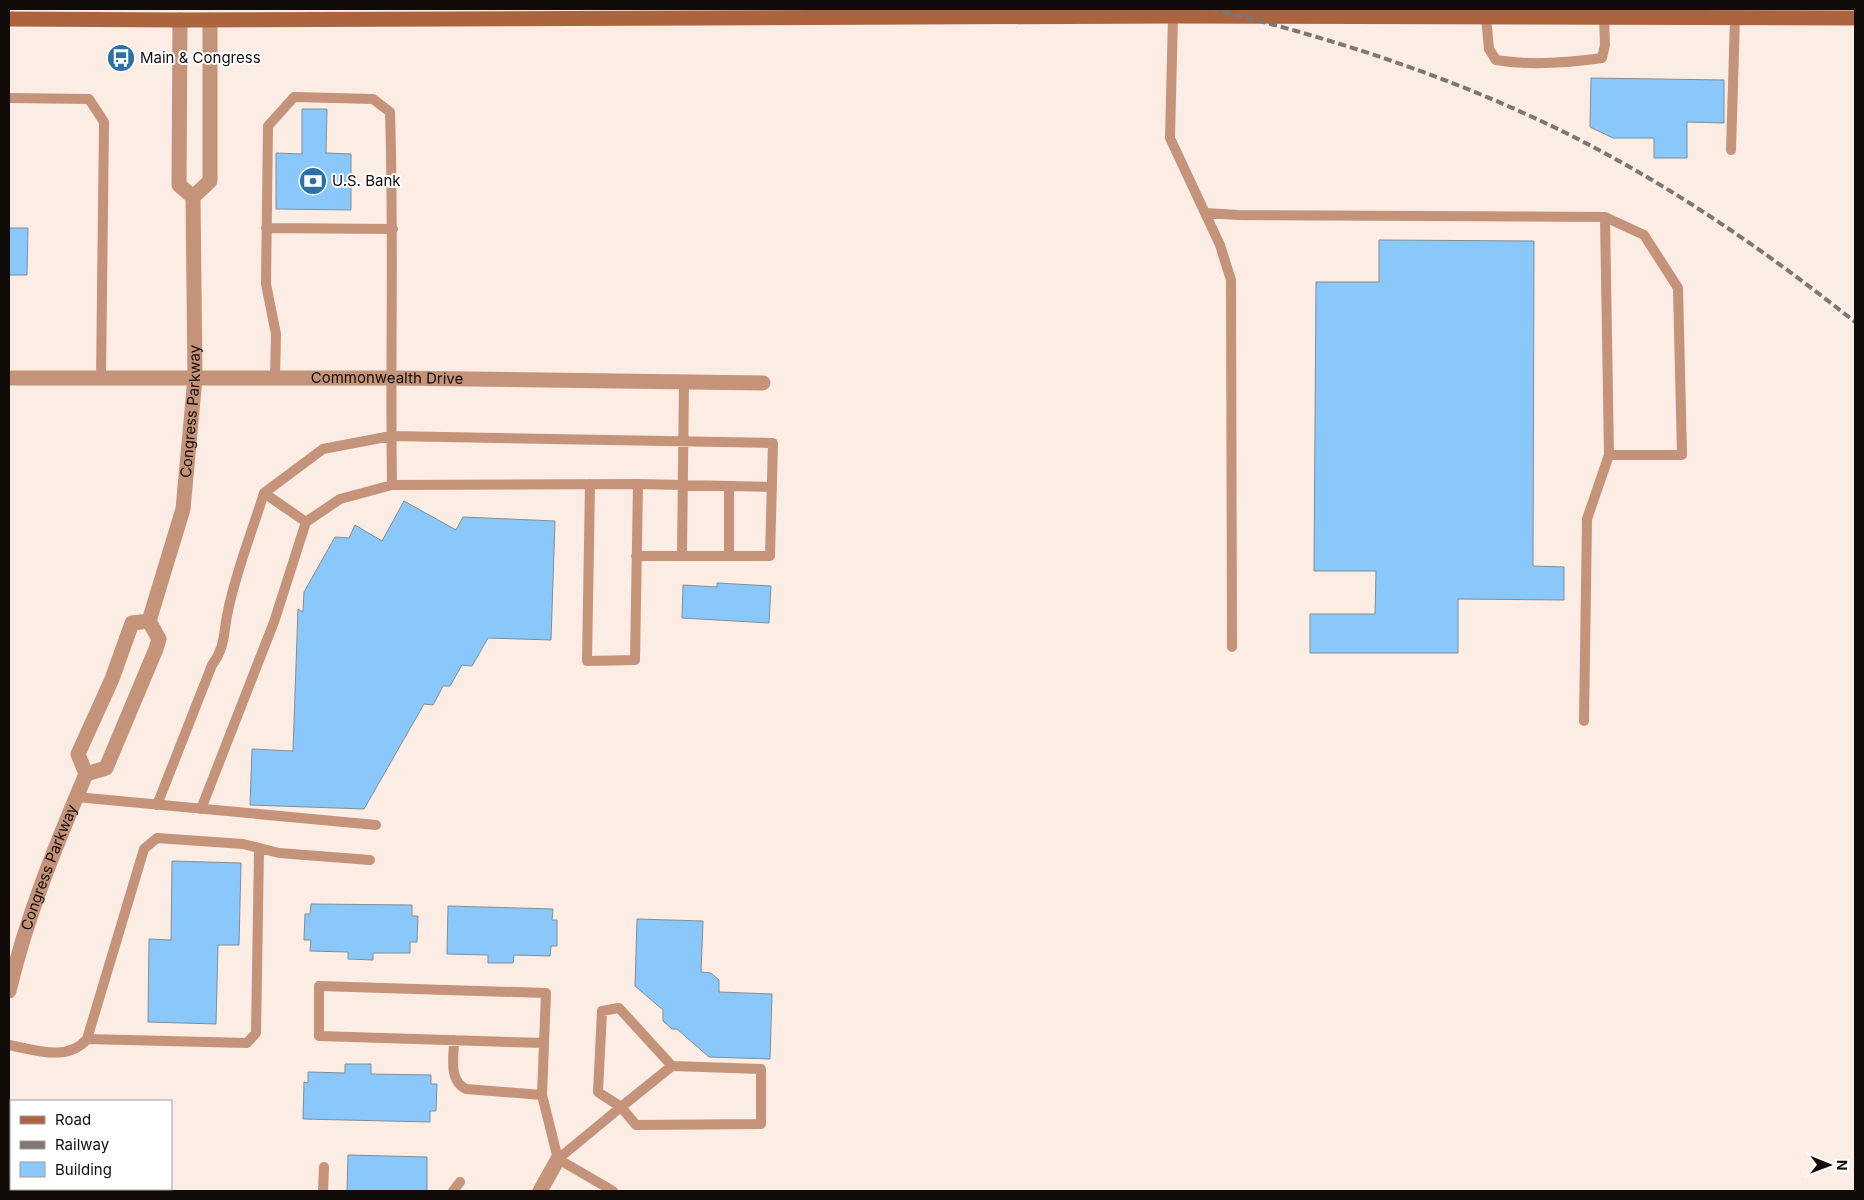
<svg xmlns="http://www.w3.org/2000/svg" width="1864" height="1200" font-family="Inter,sans-serif">
  <style>
    .building { fill: #8ac8fb; stroke: #828d97 }
    .lines { fill: none; stroke-linecap: round; stroke-linejoin: round }
    .lane { stroke: #c5937a; stroke-width: 10 }
    .street { stroke: #c5937a; stroke-width: 15 }
    .secondary { stroke: #ac643f; stroke-width: 15 }
    .rail { stroke: #7f7671; stroke-width: 4; stroke-dasharray: 8 4; stroke-linecap: butt }
    .labels { text-anchor: middle; stroke-width: 4; stroke-linejoin: round; paint-order: stroke }
    .poi-label { font-size: 15px; fill: #110c0a; stroke: #fff; text-anchor: start }
    .street-label { font-size: 15px; fill: #110c0a; stroke: #fff }
  </style>
  <rect width="100%" height="100%" fill="#fbece4"/>
  <path class="building" d="M1591 78 1724 80V123L1687 122V158H1654V138H1613L1590 127Z
    M302 109H327L326 153 351 154V210L276 209V153L302 154Z
    M9 228H28L27 275H9Z
    M1379 240 1534 241 1533 566 1564 567V600L1458 599V653H1310V614H1375L1376 571H1314L1316 282H1379Z
    M404 501 456 530 463 517 555 521 551 640 488 638 472 666 462 665 450 686H443L433 705 424 704 364 809 250 805 252 749 293 751 298 609 303 612 304 592 335 537 349 538 355 525 382 541Z
    M717 583 771 586 769 623 682 618 683 585 717 587Z
    M172 861 241 863 239 945H218L216 1024 148 1022 149 939 171 940Z
    M311 904 412 905V916H418L417 942H410V953H373V960L348 959V952L310 951 311 940H304L305 914H310Z
    M448 906 553 909 552 920H557V946H551L550 956 514 955 513 963H488V955L447 954Z
    M637 919 703 921 701 972 711 973 719 980V992L772 994 770 1059 709 1057 677 1029H672L663 1021V1010L635 986Z
    M345 1064H371V1074L431 1075V1084H437L436 1111H430V1122L303 1119 304 1082 308 1083V1072L345 1073Z
    M348 1155 427 1157V1191H347Z"/>
  <g class="lines">
    <path class="lane" d="M1173 16 1170 138 1205 213 1238 215 1605 217 1609 455H1682L1678 288 1644 235 1605 217
      M1486 17 1489 49 1496 60C1531 66 1567 63 1602 58L1605 45 1604 17
      M9 98 89 99 104 122 101 378
      M1731 150 1735 18
      M1205 213 1220 245 1231 280 1232 647
      M266 228 393 229
      M275 378 276 334 266 284 268 126 294 97 373 99 390 112C394 236 390 361 392 485L340 499 306 522 264 493 323 449 391 436 773 443 770 556H636
      M590 484 587 661 635 660 638 484
      M392 485 638 484 772 487
      M682 556 684 382
      M729 556V486
      M1584 721 1587 519 1609 455
      M76 797 376 825
      M157 805 212 665C226 646 223 633 228 611 236 571 252 532 264 493
      M201 809 274 622 306 522
      M87 1039 247 1043 256 1033 259 850
      M454 1040C454 1057 448 1080 466 1089L542 1095
      M544 1043 319 1036V986L546 993 542 1095 558 1159 613 1191
      M9 1045C35 1050 68 1062 87 1039L144 849 157 838 243 844 279 853 370 860
      M558 1159 621 1107 636 1125 761 1124V1069L672 1066 619 1008 602 1011 598 1092 621 1107 672 1066
      M323 1191 324 1167
      M453 1191 460 1182"/>
    <g class="street">
      <path d="M180 20 179 185 193 197"/>
      <path id="s1" d="M9 378H391L763 383"/>
      <path id="s2" d="M86 774 106 768 156 649 159 639 149 621 183 509 195 378 193 197 210 181V20"/>
      <path id="s3" d="M9 991C27 915 56 845 86 774L78 754 112 679 132 623 149 621"/>
      <path d="M540 1191 558 1159"/>
    </g>
    <path class="secondary" d="M9 19 180 20 1173 16 1855 18"/>
    <path class="rail" d="M1211 9C1334 38 1455 78 1568 134 1670 185 1766 251 1855 322"/>
  </g>
  <defs>
    <symbol id="bus-disc" viewBox="-11 -11 22 22"><circle r="9.5" fill="#2a71a5" stroke="#fff"/><path d="M-5-6H5V4H4V6H2V4H-2V6H-4V4H-5ZM-3.5-4V0h7V-4ZM-3.5 1.2v1.5H-2V1.2ZM2 1.2v1.5H3.5V1.2Z" fill="#fff"/></symbol>
    <symbol id="bank-disc" viewBox="-11 -11 22 22"><circle r="9.5" fill="#2a71a5" stroke="#fff"/><path d="M-6-4H6V4H-6ZM0-2.3a2.3 2.3 0 1 0 0 4.6a2.3 2.3 0 1 0 0-4.6Z" fill="#fff"/></symbol>
  </defs>
  <g fill-rule="evenodd">
    <use href="#bus-disc" x="105" y="42" width="32" height="32"/>
    <use href="#bank-disc" x="297" y="165" width="32" height="32"/>
  </g>
  <g class="labels">
    <g class="poi-label">
      <text x="140" y="63">Main &amp; Congress</text>
      <text x="332" y="186">U.S. Bank</text>
    </g>
    <g class="street-label">
      <text dy="5" stroke="none"><textPath href="#s1" startOffset="378">Commonwealth Drive</textPath></text>
      <text dy="5" stroke="none"><textPath href="#s2" startOffset="396">Congress Parkway</textPath></text>
      <text dy="5" stroke="none"><textPath href="#s3" startOffset="130">Congress Parkway</textPath></text>
    </g>
  </g>
  <rect width="1864" height="1200" fill="none" stroke="#110c0a" stroke-width="20"/>
  <rect x="10" y="1100" width="162" height="90" fill="#ffffff" stroke="#a09e9d"/>
  <rect x="20" y="1116" width="25" height="8" fill="#ac643f" stroke="#a09e9d"/>
  <text x="55" y="1125" font-size="15" fill="#110c0a">Road</text>
  <rect x="20" y="1141" width="25" height="8" fill="#7f7671" stroke="#a09e9d"/>
  <text x="55" y="1150" font-size="15" fill="#110c0a">Railway</text>
  <rect x="20" y="1162" width="25" height="15" fill="#8ac8fb" stroke="#a09e9d"/>
  <text x="55" y="1175" font-size="15" fill="#110c0a">Building</text>
  <g transform="translate(1829 1165) rotate(91)" stroke="#ffffff" stroke-width="4" paint-order="stroke">
  <path d="M0-4L9 19L0 12L-9 19Z" fill="#110c0a"/>
  <text y="-8" font-size="14" font-weight="bold" text-anchor="middle" fill="#110c0a">N</text>
  </g>
</svg>
